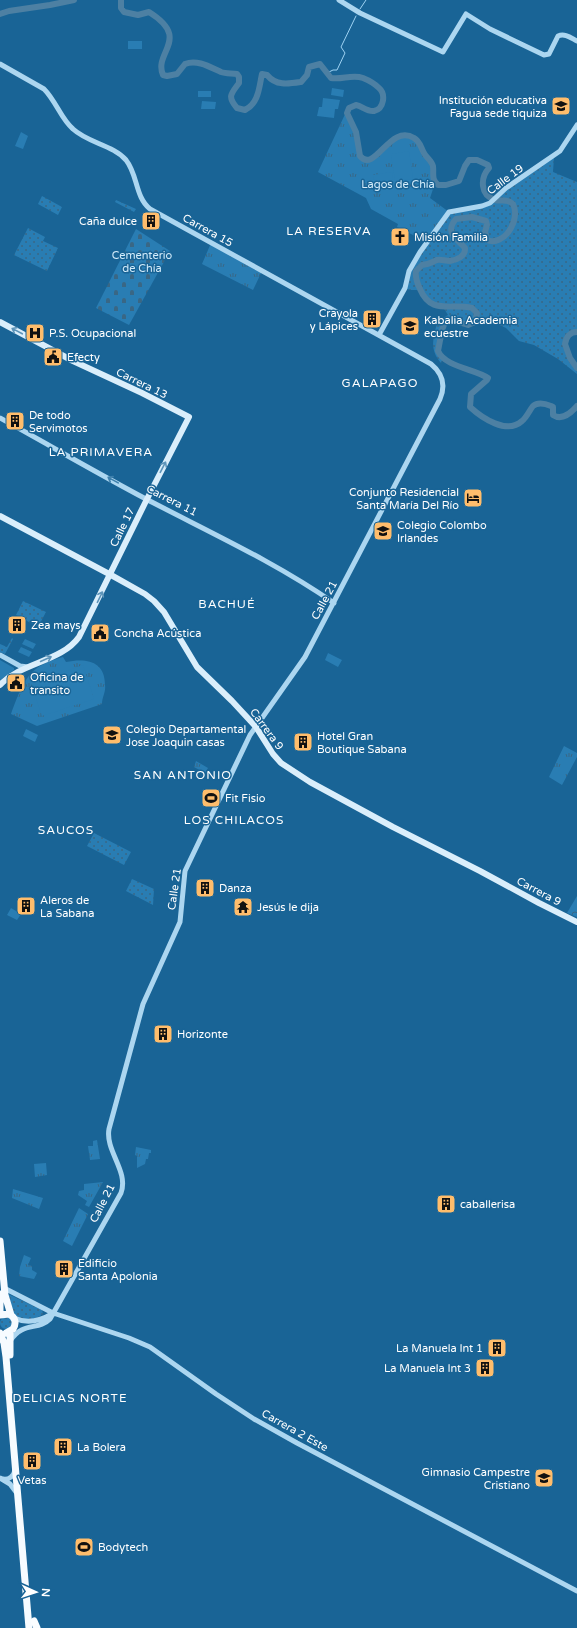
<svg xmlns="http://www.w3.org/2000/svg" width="577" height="1628" font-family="'Varela Round',sans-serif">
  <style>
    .grass { fill: url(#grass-dots) }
    .forest { fill: url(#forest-crowns) }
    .cemetery { fill: url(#cemetery-stones) }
    .park { fill: url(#park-tufts) }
    .garden { fill: #297db3 }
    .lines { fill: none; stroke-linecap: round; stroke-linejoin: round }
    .stream { stroke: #9fd3f3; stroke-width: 1 }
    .river { stroke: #4d80a3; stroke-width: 6 }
    .tertiary { stroke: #acd6f0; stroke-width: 5 }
    .secondary { stroke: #daeefb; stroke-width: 6 }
    .primary { stroke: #f6fbff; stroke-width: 7 }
    .trunk { stroke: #fafdff; stroke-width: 7 }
    .oneway { stroke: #5d94b9 }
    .oneway2 { stroke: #3e80ac }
    .labels { text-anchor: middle; stroke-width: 3; stroke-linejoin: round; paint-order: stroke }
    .poi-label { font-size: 11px; fill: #fff; stroke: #196496; text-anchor: start }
    .street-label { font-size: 11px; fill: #fff; stroke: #196496 }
    .park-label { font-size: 11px; fill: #d3ecfb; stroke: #196496 }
    .neighbourhood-label { font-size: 12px; letter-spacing: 1px; fill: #fff; stroke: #196496 }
  </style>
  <defs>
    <pattern id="grass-dots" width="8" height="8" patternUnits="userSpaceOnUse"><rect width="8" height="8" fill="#297db3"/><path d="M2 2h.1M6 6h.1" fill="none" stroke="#396785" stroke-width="1.8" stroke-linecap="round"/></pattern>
    <pattern id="forest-crowns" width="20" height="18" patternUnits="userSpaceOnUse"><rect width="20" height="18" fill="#297db3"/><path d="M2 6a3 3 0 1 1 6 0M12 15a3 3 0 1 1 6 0" fill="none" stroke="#396785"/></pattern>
    <pattern id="cemetery-stones" width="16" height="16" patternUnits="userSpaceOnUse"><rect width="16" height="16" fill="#297db3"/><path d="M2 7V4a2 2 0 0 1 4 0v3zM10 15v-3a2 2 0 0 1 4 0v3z" fill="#396785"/></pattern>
    <pattern id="park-tufts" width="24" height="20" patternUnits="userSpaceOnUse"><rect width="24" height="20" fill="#297db3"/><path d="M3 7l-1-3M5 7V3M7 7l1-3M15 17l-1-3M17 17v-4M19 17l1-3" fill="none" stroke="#396785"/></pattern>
  </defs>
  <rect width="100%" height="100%" fill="#196496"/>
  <path class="grass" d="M554 157 553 172 577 182V332C570 332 566 337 565 344 567 355 577 363 577 374L558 359 534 345 519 341 506 328 495 323 483 320 475 322 468 325 452 320H446C442 325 436 347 439 353 440 355 442 356 444 357L441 363C429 350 433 336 438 321L448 315 443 307C431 307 425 300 420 290H410L405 288 408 274 449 212 482 206Z
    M42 196 62 207 58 215 38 204Z
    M116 200 136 209 134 212 115 202Z
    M28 228 45 237 43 241 58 248 47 271 14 255Z
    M23 601 46 612 38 627 16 615Z
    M12 638 13 639 5 654 0 652V644L7 647Z
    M94 833 131 852 124 865 87 846Z
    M132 879 154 889 153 905 126 891Z
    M8 1294 42 1310 43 1314C35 1320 19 1323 13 1312 10 1307 9 1301 7 1296Z
    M0 1323a6 6 0 1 1 12 0a6 6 0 1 1-12 0Z"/>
  <path class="forest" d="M577 896V917L567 913Z"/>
  <path class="cemetery" d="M136 229 170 251 129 325 96 308Z"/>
  <path class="park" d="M347 110 348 116 356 132 360 156C375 174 391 122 415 138 420 141 421 149 424 154 426 157 429 160 432 163V174L435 183 430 198 449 212 427 242 397 227 398 224 371 209 366 198 318 172Z
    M211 243 262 271 253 290 202 264Z
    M63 657 66 662C85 658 105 660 105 685 106 692 102 697 102 704L37 726 11 714C18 696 24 674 42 665 49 661 56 659 63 657Z
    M564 746 577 753V757L562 785 549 777Z
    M196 761 208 768 205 773 194 767Z
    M97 1140 100 1159 90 1160 88 1146H93V1141Z
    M136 1147 151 1150V1153H149L148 1159H146L145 1164 137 1168V1156L135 1155Z
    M46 1163 47 1175 35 1177 34 1164Z
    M103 1182 89 1207 85 1205 87 1201 78 1195 79 1191 84 1190V1184Z
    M13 1189 43 1198 39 1209 12 1198Z
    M79 1208 88 1214 72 1246 63 1241Z
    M24 1255 31 1258 28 1265 32 1266V1270L37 1273 34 1279 19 1276 20 1267Z"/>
  <path class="garden" d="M128 41H142V49H128Z
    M332 88 344 90 343 97 331 95Z
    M198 91H211V97H198Z
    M323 98 340 100 338 109H335L334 118 317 116 319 107H322Z
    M202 101 216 102 215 109H201Z
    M21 132 28 136 23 149 15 146Z
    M409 151 413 179 395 181 391 154Z
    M392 172 393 181 375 184 373 175Z
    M25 639 36 644 33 649 22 644Z
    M21 647 32 652 29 657 18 652Z
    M328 653 342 660 338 667 325 660Z
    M0 660 14 668V670L0 680Z
    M83 665 94 699 42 716 31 683Z
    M26 729 38 735 35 742 23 736Z
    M11 908 21 914 17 920 7 915Z"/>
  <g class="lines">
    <path class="stream" d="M360 9 366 0
      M327 73 333 70H337L345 53 341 47 356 16"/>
    <path class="river" d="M121 0V8L124 12 138 15 149 12C192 39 153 52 163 75L167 76 177 74 185 64C197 59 210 67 221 72 226 74 232 73 237 74L239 77V83C231 94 227 96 237 108L245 110C259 103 259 87 262 74L267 75C276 86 288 84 301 82L307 75 309 67 320 64 331 78C342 80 352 74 363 78 368 80 375 84 379 88 386 94 384 109 374 111 367 112 362 106 356 105L349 108 347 113 356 132 360 156C375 174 390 123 414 138 420 141 421 148 424 153 426 157 432 161 433 166 434 174 431 179 438 185H446L459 181 465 166 469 160H477L488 165 489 168C480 178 480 195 495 200 502 202 507 198 513 204 521 220 504 247 487 240L485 232 487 225 486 221 472 217 456 219C444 232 457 239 465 248 466 256 457 260 450 261 445 261 441 259 437 260 430 263 430 264 422 265L416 271C415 278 417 283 420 289 431 315 450 303 472 308L477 313 475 322 468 325 452 320H446L442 330 438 351C445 367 475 369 488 378L487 380 471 394 470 407C482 418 507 435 522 421 527 417 529 411 533 406 538 402 546 404 551 406L553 407V415C562 421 571 413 577 406
      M0 14 9 11 50 5 74 0
      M577 332C570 332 566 337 565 344L570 358 577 368"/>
    <path class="tertiary" d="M339 0 360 13 443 52 466 14 490 29 544 55 549 54 558 36C565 33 571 38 577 41
      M0 64 44 89C56 101 61 119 73 129 88 143 113 145 126 160 138 175 135 197 150 209L431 364C442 373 446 385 440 399L305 657 250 735 185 871 180 922 143 1004 109 1129C105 1151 129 1171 121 1193L50 1319C38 1331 23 1321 10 1341
      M379 335 405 288 409 271 420 252 449 212 482 206 490 203 506 188 560 151 577 125
      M0 418C49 445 97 473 146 499 209 532 275 562 334 603
      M0 655 20 666 28 667
      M4 1288 53 1313 129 1338 150 1347 216 1394 254 1419 297 1443 577 1591
      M14 1318C27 1324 40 1321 52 1314
      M0 1478 10 1484 16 1492
      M3 1479C9 1480 14 1476 15 1470"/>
    <path class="secondary" d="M0 322 73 361 142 393 189 417 147 499 79 637C61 662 22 662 0 685
      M0 516 111 575 145 594 154 601 164 612 197 667 232 701 256 727 273 754 281 763 310 782 393 827 480 871 539 903 577 922"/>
    <path class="primary" d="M0 1241 5 1295 11 1315
      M0 1311V1294
      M0 1315 9 1314C15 1317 17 1323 13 1329L6 1333
      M0 1333 4 1343 6 1357 29 1628
      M10 1355V1332"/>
    <path class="trunk" d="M34 1621 37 1628"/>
  </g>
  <defs><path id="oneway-shaft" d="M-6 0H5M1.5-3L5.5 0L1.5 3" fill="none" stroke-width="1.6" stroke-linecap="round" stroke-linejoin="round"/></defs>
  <g class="oneway">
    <use href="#oneway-shaft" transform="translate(17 331) rotate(-152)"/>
    <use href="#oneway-shaft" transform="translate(163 467) rotate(-63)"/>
    <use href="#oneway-shaft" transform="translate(100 597) rotate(-64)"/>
    <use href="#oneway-shaft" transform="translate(46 659) rotate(-24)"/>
  </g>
  <use class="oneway2" href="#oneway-shaft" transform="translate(113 480) rotate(-151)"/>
  <defs>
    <symbol id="school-square" viewBox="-11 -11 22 22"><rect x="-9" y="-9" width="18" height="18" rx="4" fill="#ffbd6c" stroke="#196496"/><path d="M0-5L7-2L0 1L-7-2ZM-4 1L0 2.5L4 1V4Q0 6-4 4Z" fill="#111"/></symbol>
    <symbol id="building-square" viewBox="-11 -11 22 22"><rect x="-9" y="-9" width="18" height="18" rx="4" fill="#ffbd6c" stroke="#196496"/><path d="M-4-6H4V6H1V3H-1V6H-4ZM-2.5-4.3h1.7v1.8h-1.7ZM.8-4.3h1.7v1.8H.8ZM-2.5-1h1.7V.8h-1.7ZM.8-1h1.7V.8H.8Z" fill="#111"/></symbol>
    <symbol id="church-square" viewBox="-11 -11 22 22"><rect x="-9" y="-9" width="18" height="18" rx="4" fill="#ffbd6c" stroke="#196496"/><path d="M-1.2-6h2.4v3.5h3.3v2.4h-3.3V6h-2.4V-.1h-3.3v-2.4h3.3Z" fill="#111"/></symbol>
    <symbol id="hospital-square" viewBox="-11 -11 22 22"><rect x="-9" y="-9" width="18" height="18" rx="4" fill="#ffbd6c" stroke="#196496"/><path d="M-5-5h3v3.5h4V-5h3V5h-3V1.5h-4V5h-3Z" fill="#111"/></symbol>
    <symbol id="civic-square" viewBox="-11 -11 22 22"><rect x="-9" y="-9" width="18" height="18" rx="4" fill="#ffbd6c" stroke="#196496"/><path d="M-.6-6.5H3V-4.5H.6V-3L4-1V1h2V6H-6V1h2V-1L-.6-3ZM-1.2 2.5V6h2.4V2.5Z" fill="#111"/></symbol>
    <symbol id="hotel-square" viewBox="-11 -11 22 22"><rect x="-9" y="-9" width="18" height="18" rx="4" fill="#ffbd6c" stroke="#196496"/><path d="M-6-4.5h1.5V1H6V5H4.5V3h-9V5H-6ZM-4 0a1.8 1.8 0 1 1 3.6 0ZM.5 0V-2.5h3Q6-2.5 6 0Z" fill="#111"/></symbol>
    <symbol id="stadium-square" viewBox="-11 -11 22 22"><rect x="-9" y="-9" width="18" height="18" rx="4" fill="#ffbd6c" stroke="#196496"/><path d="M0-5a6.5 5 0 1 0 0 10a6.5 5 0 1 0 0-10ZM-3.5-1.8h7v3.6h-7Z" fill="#111"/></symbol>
    <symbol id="temple-square" viewBox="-11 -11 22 22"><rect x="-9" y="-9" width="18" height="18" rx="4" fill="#ffbd6c" stroke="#196496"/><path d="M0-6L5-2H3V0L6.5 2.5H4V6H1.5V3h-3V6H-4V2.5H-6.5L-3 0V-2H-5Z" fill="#111"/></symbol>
  </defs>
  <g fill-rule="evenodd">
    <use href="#school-square" x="550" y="95" width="22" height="22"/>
    <use href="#building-square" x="140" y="210" width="22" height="22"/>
    <use href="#church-square" x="389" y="226" width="22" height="22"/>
    <use href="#building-square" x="361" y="308" width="22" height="22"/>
    <use href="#school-square" x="399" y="315" width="22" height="22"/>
    <use href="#hospital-square" x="24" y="322" width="22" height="22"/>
    <use href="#civic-square" x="42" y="346" width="22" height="22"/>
    <use href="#building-square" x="4" y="410" width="22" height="22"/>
    <use href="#hotel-square" x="462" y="487" width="22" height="22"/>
    <use href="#school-square" x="372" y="520" width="22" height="22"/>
    <use href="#building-square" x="6" y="614" width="22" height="22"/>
    <use href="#civic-square" x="89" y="622" width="22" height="22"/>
    <use href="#civic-square" x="5" y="672" width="22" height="22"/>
    <use href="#school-square" x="101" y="724" width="22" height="22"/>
    <use href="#building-square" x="292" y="731" width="22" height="22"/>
    <use href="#stadium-square" x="200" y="787" width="22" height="22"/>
    <use href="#building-square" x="194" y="877" width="22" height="22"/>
    <use href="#building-square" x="15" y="895" width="22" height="22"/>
    <use href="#temple-square" x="232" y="896" width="22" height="22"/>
    <use href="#building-square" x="152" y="1023" width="22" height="22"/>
    <use href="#building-square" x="435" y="1193" width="22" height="22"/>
    <use href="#building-square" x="53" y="1258" width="22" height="22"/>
    <use href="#building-square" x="486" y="1337" width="22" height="22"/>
    <use href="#building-square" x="474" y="1357" width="22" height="22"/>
    <use href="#building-square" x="52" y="1436" width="22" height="22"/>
    <use href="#building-square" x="21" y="1450" width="22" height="22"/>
    <use href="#school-square" x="533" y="1467" width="22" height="22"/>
    <use href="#stadium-square" x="73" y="1536" width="22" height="22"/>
  </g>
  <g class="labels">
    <g class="poi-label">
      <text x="547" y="104" text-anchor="end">Institución educativa<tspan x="547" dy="13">Fagua sede tiquiza</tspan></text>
      <text x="137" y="225" text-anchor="end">Caña dulce</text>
      <text x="414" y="241">Misión Familia</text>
      <text x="358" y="317" text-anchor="end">Crayola<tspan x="358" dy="13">y Lápices</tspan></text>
      <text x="424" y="324">Kabalia Academia<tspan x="424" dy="13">ecuestre</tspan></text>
      <text x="49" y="337">P.S. Ocupacional</text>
      <text x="67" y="361">Efecty</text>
      <text x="29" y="419">De todo<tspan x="29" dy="13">Servimotos</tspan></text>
      <text x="459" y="496" text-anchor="end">Conjunto Residencial<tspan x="459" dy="13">Santa María Del Río</tspan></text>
      <text x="397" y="529">Colegio Colombo<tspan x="397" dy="13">Irlandes</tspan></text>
      <text x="31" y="629">Zea mays</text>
      <text x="114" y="637">Concha Acústica</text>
      <text x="30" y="681">Oficina de<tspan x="30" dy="13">transito</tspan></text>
      <text x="126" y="733">Colegio Departamental<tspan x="126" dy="13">Jose Joaquin casas</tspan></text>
      <text x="317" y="740">Hotel Gran<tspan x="317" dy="13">Boutique Sabana</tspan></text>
      <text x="225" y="802">Fit Fisio</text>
      <text x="219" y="892">Danza</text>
      <text x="40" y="904">Aleros de<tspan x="40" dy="13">La Sabana</tspan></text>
      <text x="257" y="911">Jesús le dija</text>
      <text x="177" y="1038">Horizonte</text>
      <text x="460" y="1208">caballerisa</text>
      <text x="78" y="1267">Edificio<tspan x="78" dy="13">Santa Apolonia</tspan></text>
      <text x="483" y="1352" text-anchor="end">La Manuela Int 1</text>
      <text x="471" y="1372" text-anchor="end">La Manuela Int 3</text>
      <text x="77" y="1451">La Bolera</text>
      <text x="530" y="1476" text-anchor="end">Gimnasio Campestre<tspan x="530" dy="13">Cristiano</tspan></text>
      <text x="32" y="1484" text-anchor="middle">Vetas</text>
      <text x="98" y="1551">Bodytech</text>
    </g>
    <g class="street-label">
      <text transform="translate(505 179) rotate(-37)" y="4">Calle 19</text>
      <text transform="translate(208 230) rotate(29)" y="4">Carrera 15</text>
      <text transform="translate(142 383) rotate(26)" y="4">Carrera 13</text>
      <text transform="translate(172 500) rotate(27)" y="4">Carrera 11</text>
      <text transform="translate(122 527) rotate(-64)" y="4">Calle 17</text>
      <text transform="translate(324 600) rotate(-62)" y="4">Calle 21</text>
      <text transform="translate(267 729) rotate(54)" y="4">Carrera 9</text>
      <text transform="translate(174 889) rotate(-82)" y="4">Calle 21</text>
      <text transform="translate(539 891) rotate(28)" y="4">Carrera 9</text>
      <text transform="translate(102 1203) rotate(-63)" y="4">Calle 21</text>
      <text transform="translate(295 1430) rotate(29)" y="4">Carrera 2 Este</text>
    </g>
    <g class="park-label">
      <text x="398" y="188">Lagos de Chía</text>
      <text x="142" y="259">Cementerio<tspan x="142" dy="13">de Chía</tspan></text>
    </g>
    <g class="neighbourhood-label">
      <text x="329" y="235">LA RESERVA</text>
      <text x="380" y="387">GALAPAGO</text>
      <text x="101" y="456">LA PRIMAVERA</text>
      <text x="227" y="608">BACHUÉ</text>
      <text x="183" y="779">SAN ANTONIO</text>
      <text x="234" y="824">LOS CHILACOS</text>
      <text x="66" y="834">SAUCOS</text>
      <text x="70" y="1402">DELICIAS NORTE</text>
    </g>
  </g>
  <g transform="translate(36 1592) rotate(93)" stroke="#196496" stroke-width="3" paint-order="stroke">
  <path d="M0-3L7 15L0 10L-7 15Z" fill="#ffffff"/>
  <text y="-6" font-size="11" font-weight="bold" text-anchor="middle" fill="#ffffff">N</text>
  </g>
</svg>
